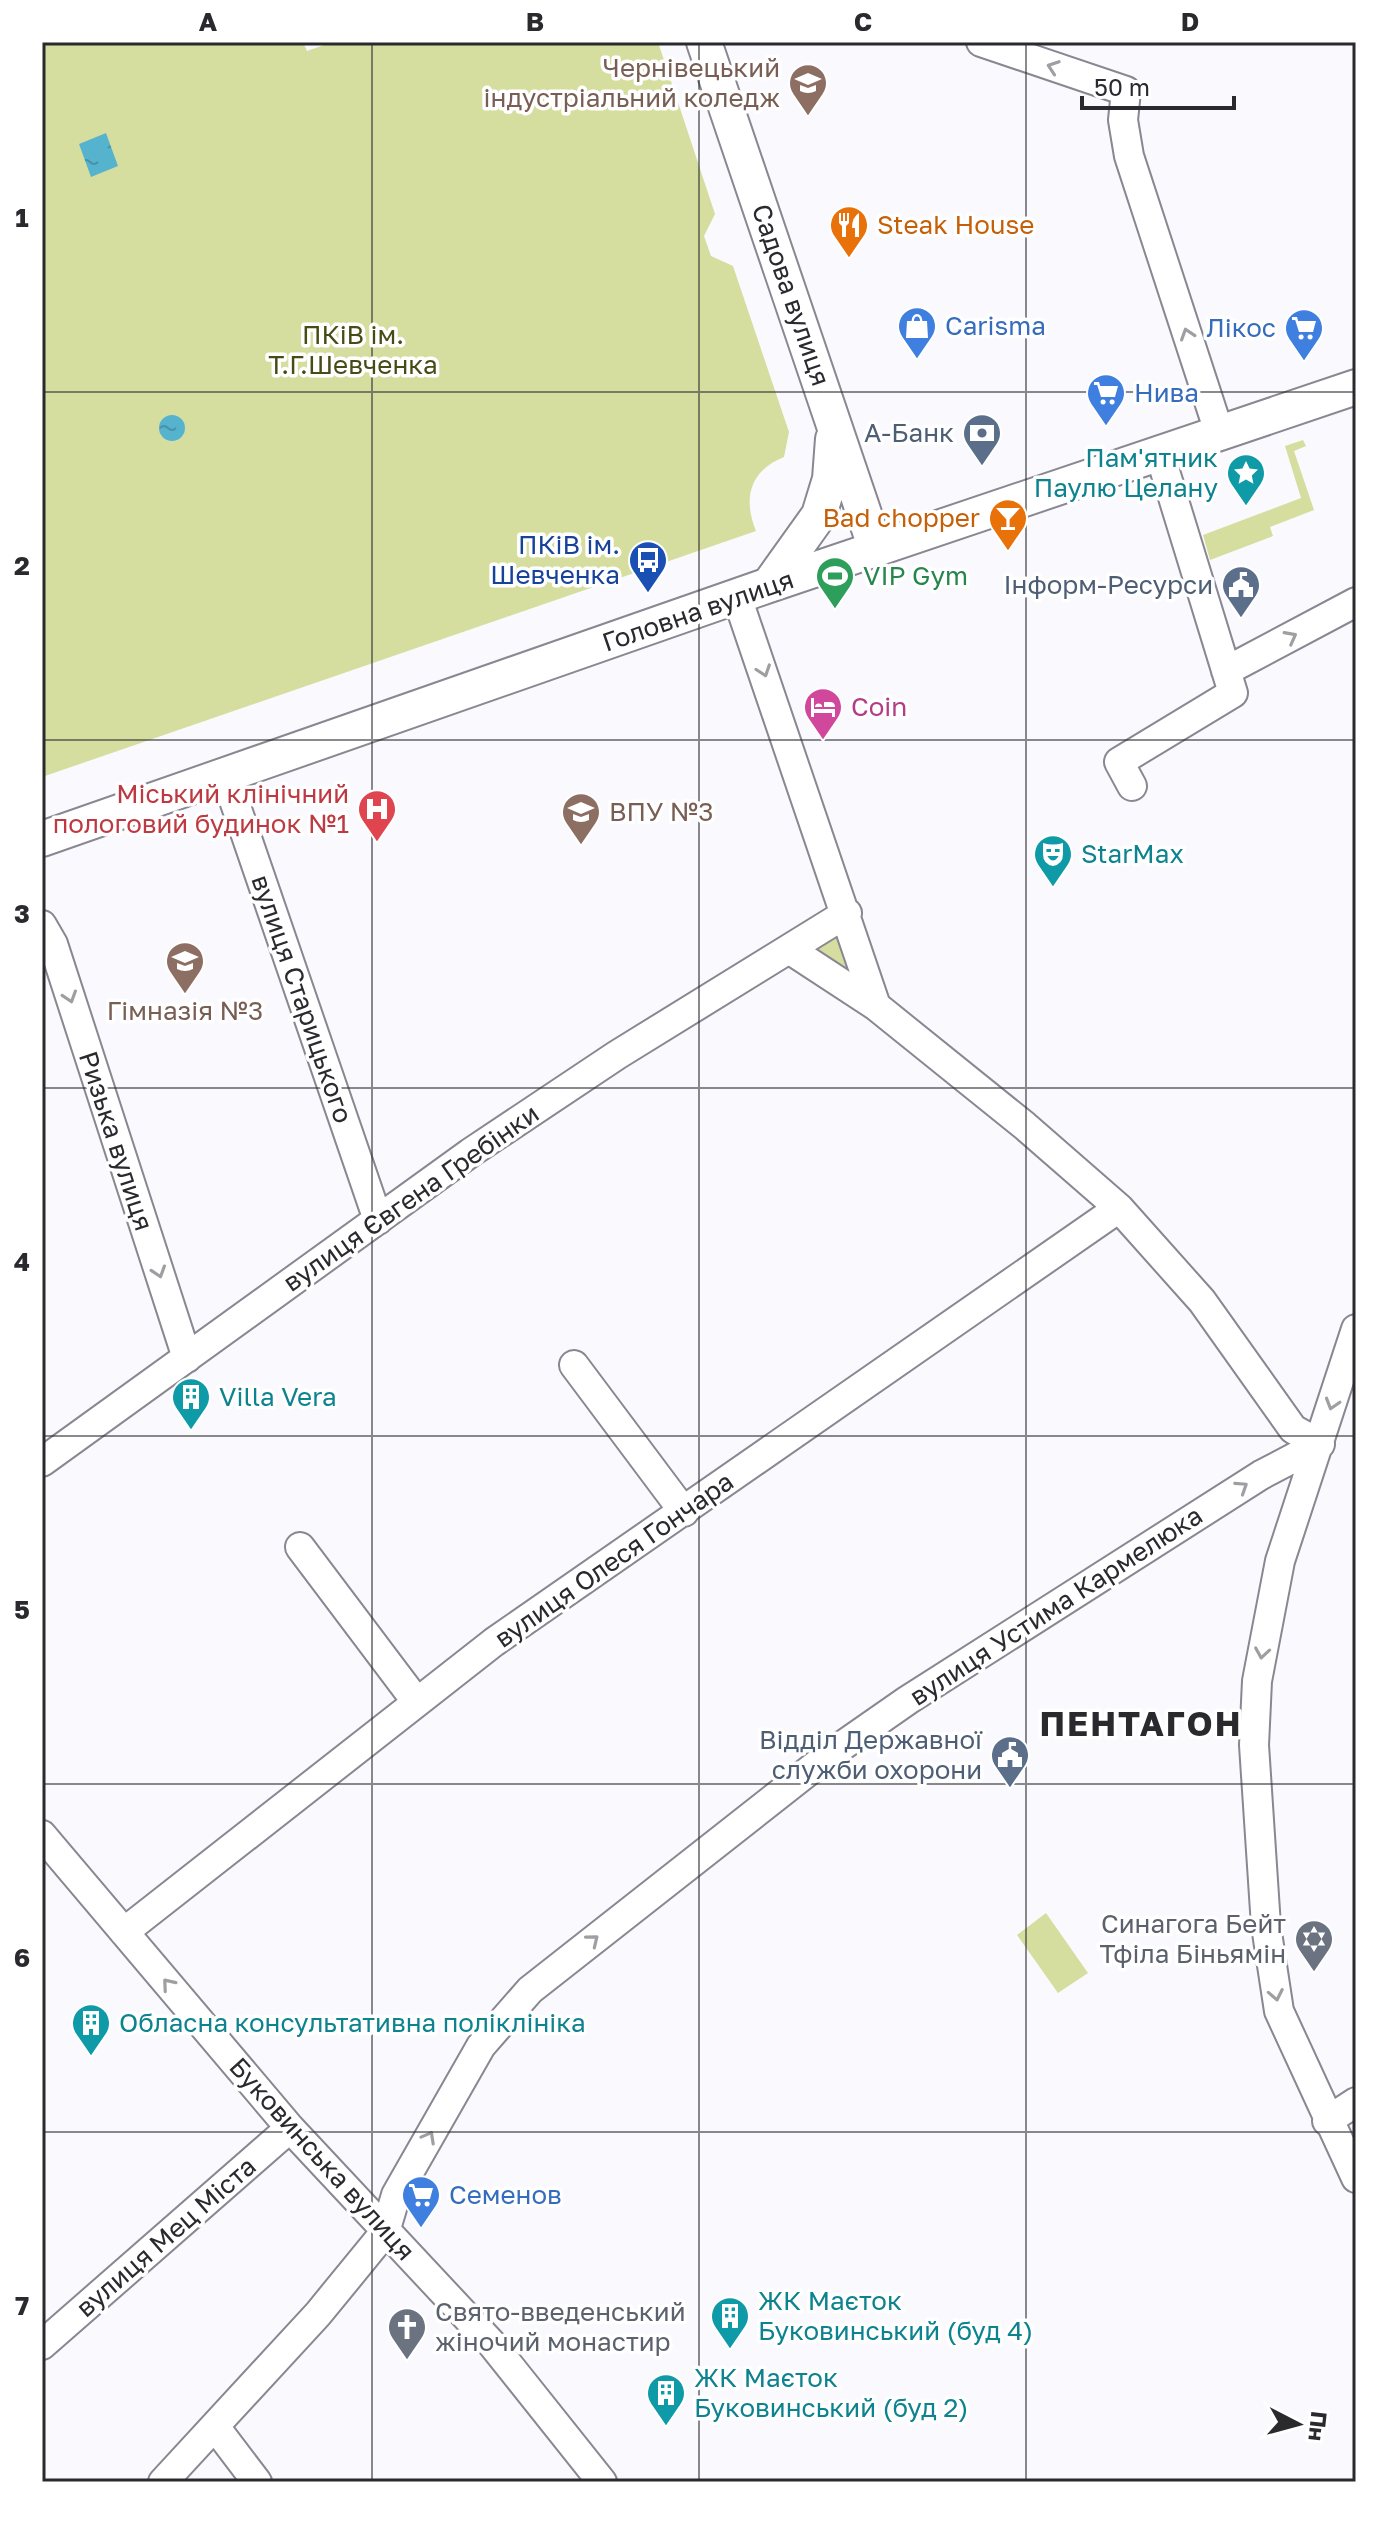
<svg xmlns="http://www.w3.org/2000/svg" width="1398" height="2524" font-family="'Golos Text',sans-serif">
  <style>
    .green { fill: #d5de9f }
    .water { fill: url(#water-ripples) }
    .lines { fill: none; stroke-linecap: round; stroke-linejoin: round }
    .minor-casing { stroke: #888792; stroke-width: 32 }
    .major-casing { stroke: #888792; stroke-width: 38 }
    .minor { stroke: #fff; stroke-width: 28 }
    .major { stroke: #fff; stroke-width: 34 }
    .oneway { stroke: #9f9fa1 }
    .grid { fill: none; stroke: #2a292e; stroke-width: 2; stroke-opacity: 0.55 }
    .labels { text-anchor: middle; stroke-width: 7; stroke-linejoin: round; paint-order: stroke }
    .education-label { font-size: 26px; fill: #785e54; stroke: #fff; text-anchor: end }
    .food-label { font-size: 26px; fill: #c56008; stroke: #fff; text-anchor: start }
    .street-label { font-size: 26px; fill: #2a292e; stroke: #fff }
    .shop-label { font-size: 26px; fill: #366cbe; stroke: #fff; text-anchor: start }
    .park-label { font-size: 26px; fill: #464c15; stroke: #fff }
    .service-label { font-size: 26px; fill: #4e5e75; stroke: #fff; text-anchor: end }
    .culture-label { font-size: 26px; fill: #0d838f; stroke: #fff; text-anchor: start }
    .transit-label { font-size: 26px; fill: #164399; stroke: #fff; text-anchor: end }
    .leisure-label { font-size: 26px; fill: #27864d; stroke: #fff; text-anchor: start }
    .hotel-label { font-size: 26px; fill: #b23c85; stroke: #fff; text-anchor: start }
    .health-label { font-size: 26px; fill: #be3a42; stroke: #fff; text-anchor: end }
    .worship-label { font-size: 26px; fill: #5b616d; stroke: #fff; text-anchor: end }
    .district-label { font-size: 34px; font-weight: bold; letter-spacing: 2px; fill: #2a292e; stroke: #fff }
    .neatline { fill: none; stroke: #2a292e; stroke-width: 3 }
    .grid-label { font-size: 26px; text-anchor: middle; font-weight: bold; fill: #2a292e }
  </style>
  <defs>
    <pattern id="water-ripples" width="26" height="14" patternUnits="userSpaceOnUse" patternTransform="scale(2)"><rect width="26" height="14" fill="#56b3ce"/><path d="M2 4q2-2 4 0t4 0M15 11q2-2 4 0t4 0" fill="none" stroke="#4792a8"/></pattern>
  </defs>
  <rect width="100%" height="100%" fill="#f9f9fe"/>
  <path class="green" d="M42 42H303L307 51 333 42H658L715 214 704 236 711 256 733 266 789 432 784 457C749 471 743 499 756 531L42 777Z
    M1303 440 1306 446 1294 451 1314 510 1270 527 1273 536 1210 560 1203 535 1301 498 1285 446Z
    M839 932 856 977 814 949Z
    M1046 1913 1088 1973 1058 1993 1017 1935Z"/>
  <path class="water" d="M106 133 118 166 91 177 79 144Z
    M159 428a13 13 0 1 1 26 0a13 13 0 1 1-26 0Z"/>
  <g class="lines">
    <defs>
      <path id="minor" d="M981 42 1126 91 1123 120 1129 156 1220 435
        M737 597 876 1006
        M1226 671 1356 602
        M226 777 378 1220
        M1132 786 1119 762 1233 693 1160 455
        M42 925 53 944 187 1358
        M789 949 876 1006 1025 1126 1119 1208 1202 1301 1293 1429 1320 1444
        M1356 1329 1280 1561 1257 1681 1254 1745 1266 1926 1279 2011 1356 2178
        M574 1365 684 1512
        M42 1462 470 1153 617 1055 847 913
        M300 1547 416 1701
        M42 1835 290 2128 492 2344 602 2482
        M124 1932 494 1642 1119 1208
        M1327 2121 1356 2102
        M42 2345 290 2128
        M216 2428 257 2482
        M163 2482 318 2314 385 2232 396 2195 481 2046 530 1990 829 1755 908 1700 1261 1475 1320 1444"/>
      <path id="major" d="M704 42 876 549
        M769 585 819 515 830 479 833 439
        M42 839 769 585 1356 387"/>
    </defs>
    <use href="#minor" class="minor-casing"/>
    <use href="#major" class="major-casing"/>
    <use href="#minor" class="minor"/>
    <use href="#major" class="major"/>
  </g>
  <defs><path id="oneway-chevron" d="M-2-3.5L2.5 0L-2 3.5" fill="none" stroke-width="1.6" stroke-linecap="round" stroke-linejoin="round" transform="scale(2)"/></defs>
  <g class="oneway">
    <use href="#oneway-chevron" transform="translate(1053 67) rotate(-161)"/>
    <use href="#oneway-chevron" transform="translate(1187 334) rotate(-108)"/>
    <use href="#oneway-chevron" transform="translate(1291 637) rotate(-28)"/>
    <use href="#oneway-chevron" transform="translate(764 671) rotate(71)"/>
    <use href="#oneway-chevron" transform="translate(70 997) rotate(72)"/>
    <use href="#oneway-chevron" transform="translate(159 1272) rotate(72)"/>
    <use href="#oneway-chevron" transform="translate(1332 1404) rotate(107)"/>
    <use href="#oneway-chevron" transform="translate(1242 1487) rotate(-33)"/>
    <use href="#oneway-chevron" transform="translate(1262 1653) rotate(99)"/>
    <use href="#oneway-chevron" transform="translate(593 1940) rotate(-39)"/>
    <use href="#oneway-chevron" transform="translate(168 1984) rotate(-130)"/>
    <use href="#oneway-chevron" transform="translate(1276 1995) rotate(79)"/>
    <use href="#oneway-chevron" transform="translate(429 2137) rotate(-61)"/>
  </g>
  <path class="grid" d="M372 42V2482M699 42V2482M1026 42V2482M42 392H1356M42 740H1356M42 1088H1356M42 1436H1356M42 1784H1356M42 2132H1356"/>
  <defs>
    <symbol id="university-pin" viewBox="-11 -11 22 30"><path d="M0 17L-7.5 6A9.5 9.5 0 1 1 7.5 6Z" fill="#8d6e63" stroke="#fff"/><path d="M0-5L7-2L0 1L-7-2ZM-4 1L0 2.5L4 1V4Q0 6-4 4Z" fill="#fff"/></symbol>
    <symbol id="restaurant-pin" viewBox="-11 -11 22 30"><path d="M0 17L-7.5 6A9.5 9.5 0 1 1 7.5 6Z" fill="#e8710a" stroke="#fff"/><path d="M-5-6h1v4h1v-4h1v4h1v-4h1v5L-1.5 .5V6h-2V.5L-5-1ZM5-6V6H3V1.5H1.5Q1.5-4 5-6Z" fill="#fff"/></symbol>
    <symbol id="shop-pin" viewBox="-11 -11 22 30"><path d="M0 17L-7.5 6A9.5 9.5 0 1 1 7.5 6Z" fill="#3f7fe0" stroke="#fff"/><path d="M-5-2.5h2.3a2.7 3.5 0 0 1 5.4 0H5L5.5 6h-11ZM-1.5-2.5h3a1.5 2.3 0 0 0-3 0Z" fill="#fff"/></symbol>
    <symbol id="supermarket-pin" viewBox="-11 -11 22 30"><path d="M0 17L-7.5 6A9.5 9.5 0 1 1 7.5 6Z" fill="#3f7fe0" stroke="#fff"/><path d="M-6-5.5h2.5l.6 2H6L4.5 2H-2.5L-4.4-4H-6ZM-1.5 3.2a1.3 1.3 0 1 0 .1 0ZM3 3.2a1.3 1.3 0 1 0 .1 0Z" fill="#fff"/></symbol>
    <symbol id="bank-pin" viewBox="-11 -11 22 30"><path d="M0 17L-7.5 6A9.5 9.5 0 1 1 7.5 6Z" fill="#5c6f8a" stroke="#fff"/><path d="M-6-4H6V4H-6ZM0-2.3a2.3 2.3 0 1 0 0 4.6a2.3 2.3 0 1 0 0-4.6Z" fill="#fff"/></symbol>
    <symbol id="sight-pin" viewBox="-11 -11 22 30"><path d="M0 17L-7.5 6A9.5 9.5 0 1 1 7.5 6Z" fill="#0f9aa8" stroke="#fff"/><path d="M0-6L1.8-2.2L6-1.7L2.9 1.2L3.7 5.4L0 3.3L-3.7 5.4L-2.9 1.2L-6-1.7L-1.8-2.2Z" fill="#fff"/></symbol>
    <symbol id="bar-pin" viewBox="-11 -11 22 30"><path d="M0 17L-7.5 6A9.5 9.5 0 1 1 7.5 6Z" fill="#e8710a" stroke="#fff"/><path d="M-6-5H6L.8 .8V4.5H3.5V6h-7V4.5H-.8V.8Z" fill="#fff"/></symbol>
    <symbol id="bus-pin" viewBox="-11 -11 22 30"><path d="M0 17L-7.5 6A9.5 9.5 0 1 1 7.5 6Z" fill="#1a4fb4" stroke="#fff"/><path d="M-5-6H5V4H4V6H2V4H-2V6H-4V4H-5ZM-3.5-4V0h7V-4ZM-3.5 1.2v1.5H-2V1.2ZM2 1.2v1.5H3.5V1.2Z" fill="#fff"/></symbol>
    <symbol id="stadium-pin" viewBox="-11 -11 22 30"><path d="M0 17L-7.5 6A9.5 9.5 0 1 1 7.5 6Z" fill="#2e9e5b" stroke="#fff"/><path d="M0-5a6.5 5 0 1 0 0 10a6.5 5 0 1 0 0-10ZM-3.5-1.8h7v3.6h-7Z" fill="#fff"/></symbol>
    <symbol id="civic-pin" viewBox="-11 -11 22 30"><path d="M0 17L-7.5 6A9.5 9.5 0 1 1 7.5 6Z" fill="#5c6f8a" stroke="#fff"/><path d="M-.6-6.5H3V-4.5H.6V-3L4-1V1h2V6H-6V1h2V-1L-.6-3ZM-1.2 2.5V6h2.4V2.5Z" fill="#fff"/></symbol>
    <symbol id="hotel-pin" viewBox="-11 -11 22 30"><path d="M0 17L-7.5 6A9.5 9.5 0 1 1 7.5 6Z" fill="#d1479c" stroke="#fff"/><path d="M-6-4.5h1.5V1H6V5H4.5V3h-9V5H-6ZM-4 0a1.8 1.8 0 1 1 3.6 0ZM.5 0V-2.5h3Q6-2.5 6 0Z" fill="#fff"/></symbol>
    <symbol id="hospital-pin" viewBox="-11 -11 22 30"><path d="M0 17L-7.5 6A9.5 9.5 0 1 1 7.5 6Z" fill="#e0444e" stroke="#fff"/><path d="M-5-5h3v3.5h4V-5h3V5h-3V1.5h-4V5h-3Z" fill="#fff"/></symbol>
    <symbol id="theatre-pin" viewBox="-11 -11 22 30"><path d="M0 17L-7.5 6A9.5 9.5 0 1 1 7.5 6Z" fill="#0f9aa8" stroke="#fff"/><path d="M-5-5.5Q0-4 5-5.5V0Q5 5 0 6Q-5 5-5 0ZM-3.3-2.5H-1v1.5H-3.3ZM1-2.5H3.3v1.5H1ZM-2.8 1Q0 5.5 2.8 1Z" fill="#fff"/></symbol>
    <symbol id="school-pin" viewBox="-11 -11 22 30"><path d="M0 17L-7.5 6A9.5 9.5 0 1 1 7.5 6Z" fill="#8d6e63" stroke="#fff"/><path d="M0-5L7-2L0 1L-7-2ZM-4 1L0 2.5L4 1V4Q0 6-4 4Z" fill="#fff"/></symbol>
    <symbol id="building-pin" viewBox="-11 -11 22 30"><path d="M0 17L-7.5 6A9.5 9.5 0 1 1 7.5 6Z" fill="#0f9aa8" stroke="#fff"/><path d="M-4-6H4V6H1V3H-1V6H-4ZM-2.5-4.3h1.7v1.8h-1.7ZM.8-4.3h1.7v1.8H.8ZM-2.5-1h1.7V.8h-1.7ZM.8-1h1.7V.8H.8Z" fill="#fff"/></symbol>
    <symbol id="synagogue-pin" viewBox="-11 -11 22 30"><path d="M0 17L-7.5 6A9.5 9.5 0 1 1 7.5 6Z" fill="#6b7280" stroke="#fff"/><path d="M0-6.5L5.6 3.2H-5.6ZM0 6.5L5.6-3.2H-5.6Z" fill="#fff"/></symbol>
    <symbol id="church-pin" viewBox="-11 -11 22 30"><path d="M0 17L-7.5 6A9.5 9.5 0 1 1 7.5 6Z" fill="#6b7280" stroke="#fff"/><path d="M-1.2-6h2.4v3.5h3.3v2.4h-3.3V6h-2.4V-.1h-3.3v-2.4h3.3Z" fill="#fff"/></symbol>
  </defs>
  <g fill-rule="evenodd">
    <use href="#university-pin" x="786" y="61" width="44" height="60"/>
    <use href="#restaurant-pin" x="827" y="203" width="44" height="60"/>
    <use href="#shop-pin" x="895" y="304" width="44" height="60"/>
    <use href="#supermarket-pin" x="1282" y="306" width="44" height="60"/>
    <use href="#supermarket-pin" x="1084" y="371" width="44" height="60"/>
    <use href="#bank-pin" x="960" y="411" width="44" height="60"/>
    <use href="#sight-pin" x="1224" y="451" width="44" height="60"/>
    <use href="#bar-pin" x="986" y="496" width="44" height="60"/>
    <use href="#bus-pin" x="626" y="538" width="44" height="60"/>
    <use href="#stadium-pin" x="813" y="554" width="44" height="60"/>
    <use href="#civic-pin" x="1219" y="563" width="44" height="60"/>
    <use href="#hotel-pin" x="801" y="685" width="44" height="60"/>
    <use href="#hospital-pin" x="355" y="787" width="44" height="60"/>
    <use href="#university-pin" x="559" y="790" width="44" height="60"/>
    <use href="#theatre-pin" x="1031" y="832" width="44" height="60"/>
    <use href="#school-pin" x="163" y="939" width="44" height="60"/>
    <use href="#building-pin" x="169" y="1375" width="44" height="60"/>
    <use href="#civic-pin" x="988" y="1733" width="44" height="60"/>
    <use href="#synagogue-pin" x="1292" y="1917" width="44" height="60"/>
    <use href="#building-pin" x="69" y="2001" width="44" height="60"/>
    <use href="#supermarket-pin" x="399" y="2173" width="44" height="60"/>
    <use href="#building-pin" x="708" y="2294" width="44" height="60"/>
    <use href="#church-pin" x="385" y="2305" width="44" height="60"/>
    <use href="#building-pin" x="644" y="2371" width="44" height="60"/>
  </g>
  <g class="labels">
    <g class="education-label">
      <text x="780" y="77">Чернівецький<tspan x="780" dy="30">індустріальний коледж</tspan></text>
      <text x="609" y="821" text-anchor="start">ВПУ №3</text>
      <text x="185" y="1020" text-anchor="middle">Гімназія №3</text>
    </g>
    <g class="food-label">
      <text x="877" y="234">Steak House</text>
      <text x="980" y="527" text-anchor="end">Bad chopper</text>
    </g>
    <g class="street-label">
      <text transform="translate(791 295) rotate(71)" y="9">Садова вулиця</text>
      <text transform="translate(698 611) rotate(-19)" y="9">Головна вулиця</text>
      <text transform="translate(302 999) rotate(71)" y="9">вулиця Старицького</text>
      <text transform="translate(116 1141) rotate(72)" y="9">Ризька вулиця</text>
      <text transform="translate(411 1198) rotate(-35)" y="9">вулиця Євгена Гребінки</text>
      <text transform="translate(614 1560) rotate(-35)" y="9">вулиця Олеся Гончара</text>
      <text transform="translate(1056 1606) rotate(-33)" y="9">вулиця Устима Кармелюка</text>
      <text transform="translate(322 2159) rotate(48)" y="9">Буковинська вулиця</text>
      <text transform="translate(166 2237) rotate(-41)" y="9">вулиця Мец Міста</text>
    </g>
    <g class="shop-label">
      <text x="945" y="335">Carisma</text>
      <text x="1276" y="337" text-anchor="end">Лікос</text>
      <text x="1134" y="402">Нива</text>
      <text x="449" y="2204">Семенов</text>
    </g>
    <g class="park-label">
      <text x="353" y="344">ПКіВ ім.<tspan x="353" dy="30">Т.Г.Шевченка</tspan></text>
    </g>
    <g class="service-label">
      <text x="954" y="442">А-Банк</text>
      <text x="1213" y="594">Інформ-Ресурси</text>
      <text x="982" y="1749">Відділ Державної<tspan x="982" dy="30">служби охорони</tspan></text>
    </g>
    <g class="culture-label">
      <text x="1218" y="467" text-anchor="end">Пам'ятник<tspan x="1218" dy="30">Паулю Целану</tspan></text>
      <text x="1081" y="863">StarMax</text>
      <text x="219" y="1406">Villa Vera</text>
      <text x="119" y="2032">Обласна консультативна поліклініка</text>
      <text x="758" y="2310">ЖК Маєток<tspan x="758" dy="30">Буковинський (буд 4)</tspan></text>
      <text x="694" y="2387">ЖК Маєток<tspan x="694" dy="30">Буковинський (буд 2)</tspan></text>
    </g>
    <g class="transit-label">
      <text x="620" y="554">ПКіВ ім.<tspan x="620" dy="30">Шевченка</tspan></text>
    </g>
    <g class="leisure-label">
      <text x="863" y="585">VIP Gym</text>
    </g>
    <g class="hotel-label">
      <text x="851" y="716">Coin</text>
    </g>
    <g class="health-label">
      <text x="349" y="803">Міський клінічний<tspan x="349" dy="30">пологовий будинок №1</tspan></text>
    </g>
    <g class="worship-label">
      <text x="1286" y="1933">Синагога Бейт<tspan x="1286" dy="30">Тфіла Біньямін</tspan></text>
      <text x="435" y="2321" text-anchor="start">Свято-введенський<tspan x="435" dy="30">жіночий монастир</tspan></text>
    </g>
    <g class="district-label">
      <text x="1141" y="1736">ПЕНТАГОН</text>
    </g>
  </g>
  <rect width="1398" height="2524" fill="none" stroke="#ffffff" stroke-width="88"/>
  <g transform="translate(1298 2424) rotate(96)" stroke="#ffffff" stroke-width="6" paint-order="stroke">
  <path d="M0-6L14 30L0 20L-14 30Z" fill="#2a292e"/>
  <text y="-12" font-size="22" font-weight="bold" text-anchor="middle" fill="#2a292e">Пн</text>
  </g>
  <path d="M1082 96v12h152v-12" fill="none" stroke="#2a292e" stroke-width="4"/>
  <text x="1094" y="96" font-size="24" fill="#2a292e" stroke="#ffffff" stroke-width="6" paint-order="stroke">50 m</text>
  <rect x="44" y="44" width="1310" height="2436" class="neatline"/>
  <g class="grid-label">
    <text x="208" y="31">A</text>
    <text x="535" y="31">B</text>
    <text x="863" y="31">C</text>
    <text x="1190" y="31">D</text>
    <text x="22" y="227">1</text>
    <text x="22" y="575">2</text>
    <text x="22" y="923">3</text>
    <text x="22" y="1271">4</text>
    <text x="22" y="1619">5</text>
    <text x="22" y="1967">6</text>
    <text x="22" y="2315">7</text>
  </g>
</svg>
